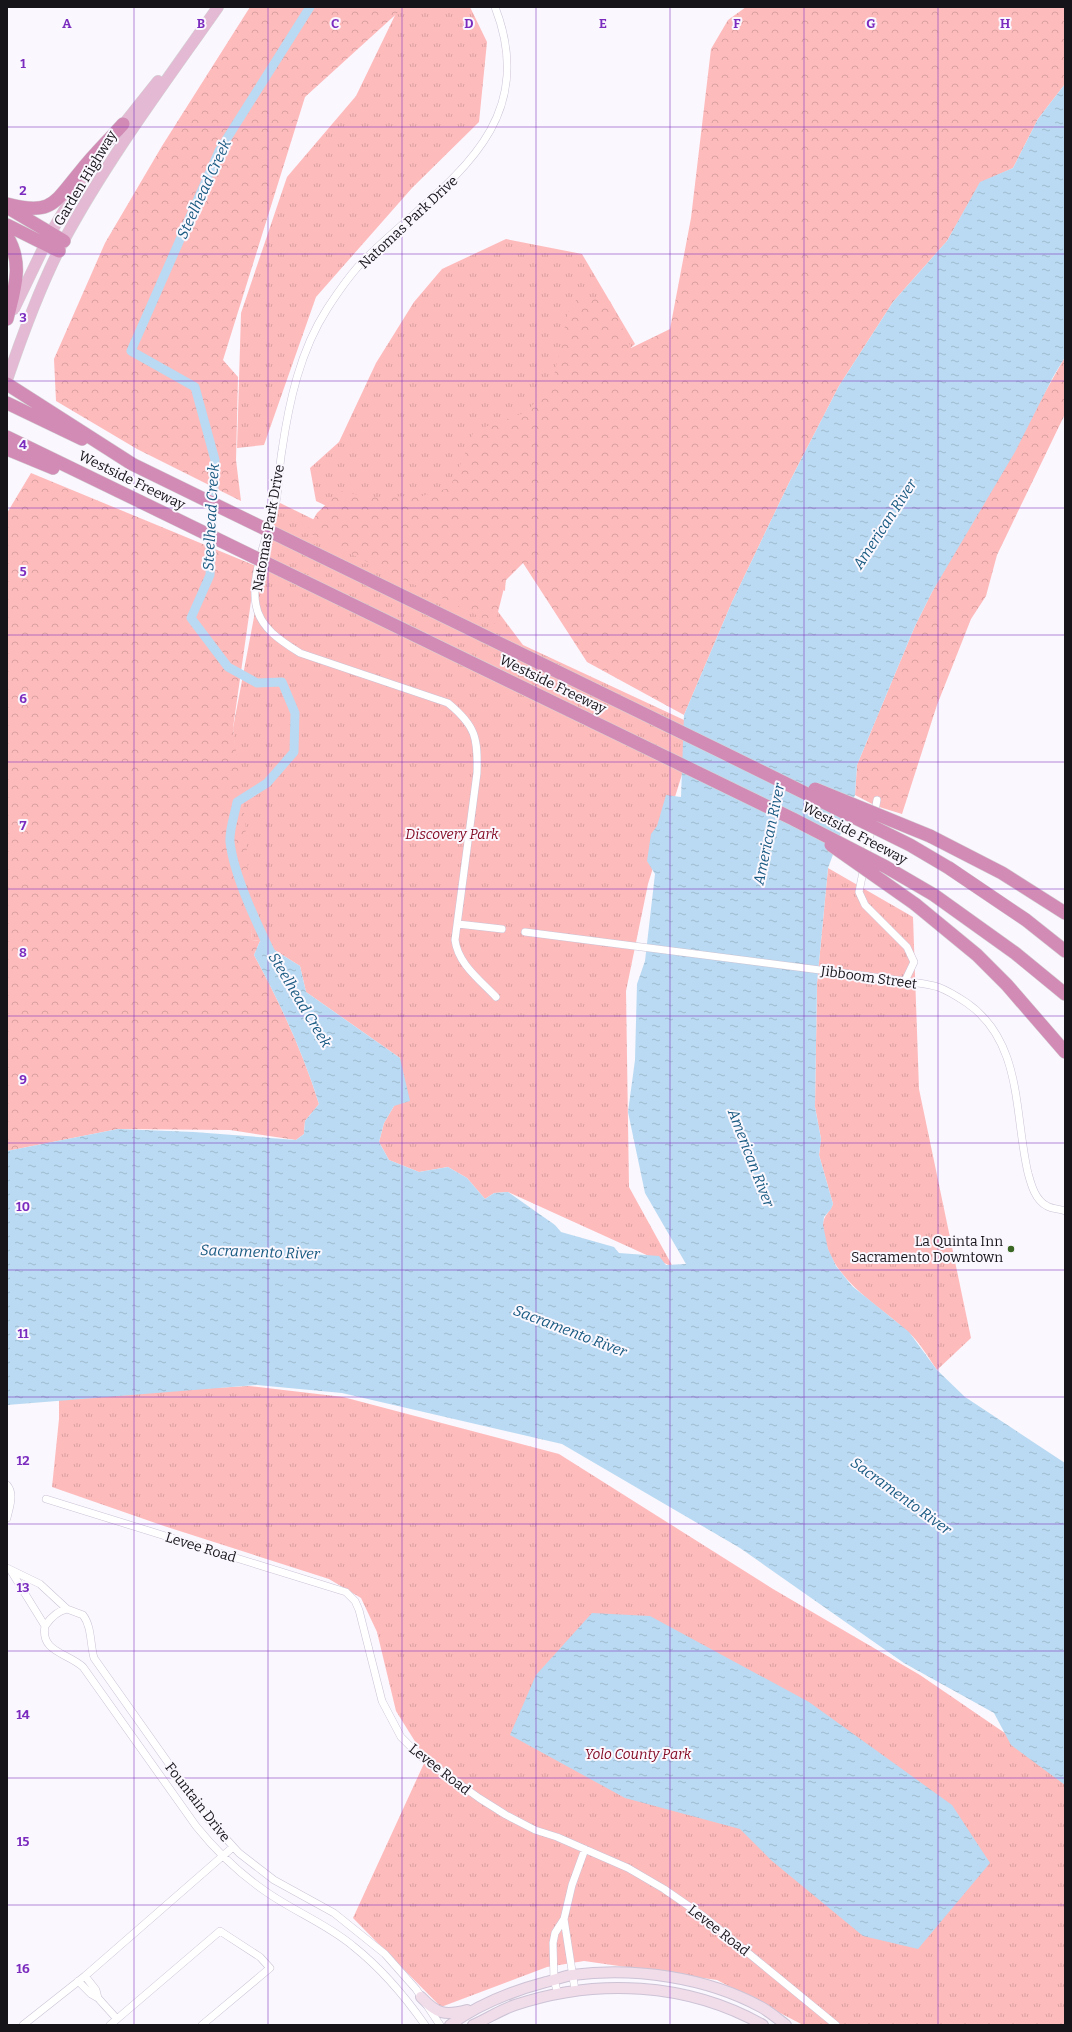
<svg xmlns="http://www.w3.org/2000/svg" width="1072" height="2032" font-family="Bitter,serif">
  <style>
    .grass { fill: url(#grass-tufts) }
    .forest { fill: url(#forest-crowns) }
    .water { fill: url(#water-ripples) }
    .lines { fill: none; stroke-linecap: round; stroke-linejoin: round }
    .canal { stroke: #b9daf2; stroke-width: 9 }
    .street-casing { stroke: #ccc3d5; stroke-width: 8 }
    .secondary-casing { stroke: #ccc3d5; stroke-width: 12 }
    .primary-casing { stroke: #d5d5d6; stroke-width: 12 }
    .highway-casing { stroke: #d5d5d6; stroke-width: 14 }
    .street { stroke: #fff; stroke-width: 7 }
    .secondary { stroke: #f1dce9; stroke-width: 10 }
    .primary { stroke: #e3b9d3; stroke-width: 11 }
    .highway { stroke: #d18bb5; stroke-width: 13 }
    .highway-bridge-casing { stroke: #d5d5d6; stroke-width: 14; stroke-linecap: butt }
    .highway-bridge { stroke: #d18bb5; stroke-width: 13 }
    .grid { fill: none; stroke: #7b2cbf; stroke-width: 1; stroke-opacity: 0.55 }
    .poi-dot { fill: #3b6725; stroke: #faf7fe; stroke-width: 1.5 }
    .labels { text-anchor: middle; stroke-width: 4; stroke-linejoin: round; paint-order: stroke }
    .street-label { font-size: 14px; fill: #161319; stroke: #faf7fe }
    .park-label { font-size: 14px; font-style: italic; fill: #850d26; stroke: #faf7fe }
    .poi-label { font-size: 14px; fill: #161319; stroke: #faf7fe; text-anchor: end }
    .water-label { font-size: 15px; font-style: italic; fill: #175980; stroke: #faf7fe }
    .grid-label { font-size: 13px; text-anchor: middle; font-weight: bold; fill: #7b2cbf; stroke: #faf7fe; stroke-width: 4; stroke-linejoin: round; paint-order: stroke }
  </style>
  <defs>
    <pattern id="grass-tufts" width="24" height="20" patternUnits="userSpaceOnUse"><rect width="24" height="20" fill="#febbbc"/><path d="M3 7l-1-3M5 7V3M7 7l1-3M15 17l-1-3M17 17v-4M19 17l1-3" fill="none" stroke="#d9a0a1"/></pattern>
    <pattern id="forest-crowns" width="20" height="18" patternUnits="userSpaceOnUse"><rect width="20" height="18" fill="#febbbc"/><path d="M2 6a3 3 0 1 1 6 0M12 15a3 3 0 1 1 6 0" fill="none" stroke="#d9a0a1"/></pattern>
    <pattern id="water-ripples" width="26" height="14" patternUnits="userSpaceOnUse"><rect width="26" height="14" fill="#b9daf2"/><path d="M2 4q2-2 4 0t4 0M15 11q2-2 4 0t4 0" fill="none" stroke="#9ebacf"/></pattern>
  </defs>
  <rect width="100%" height="100%" fill="#faf7fe"/>
  <path class="grass" d="M399 7H470L487 42 479 122 412 188 316 297 264 445 237 448 241 313 287 177 356 96Z
    M506 239 582 254 635 344 571 402 512 475 505 591 316 501 310 468 339 442 376 363 414 302 442 269Z
    M276 501 496 609 523 645 697 726 648 884 626 991 629 1187 673 1267 508 1192 494 1193 485 1199 467 1178 448 1167 419 1172 389 1160 379 1142 384 1123 394 1106 400 1058 306 992 300 966 260 941 252 940 233 728Z
    M828 868 913 917 919 1089 971 1338 937 1370C928 1357 919 1341 907 1331 874 1301 825 1276 823 1225 823 1216 830 1212 833 1204L819 1155 821 1139 815 1107 817 983Z
    M249 1386 343 1397 559 1454 773 1589 920 1675 1065 1774V2025H803L717 1980 584 1961 547 1967 441 2007 353 1918 426 1759 396 1711 377 1632 361 1598 329 1579 164 1526 52 1487 59 1419V1397Z"/>
  <path class="forest" d="M250 7H404L305 97 223 360 238 377 236 460 241 501 137 449 56 401 54 359 105 243 162 146Z
    M746 7H1065V84L1038 119 1013 168 980 183 947 241 893 302 839 386 789 483 732 602 684 715 587 662 523 563 506 580 495 624 306 532 317 513 340 491 369 497 422 496 449 488 457 473 474 431 527 412 553 380 569 308 579 297 610 301 631 348 670 329 691 218 711 49 728 20Z
    M1065 357V414L997 555 986 596 971 619 937 705 902 814 876 806 855 795 857 765 915 626 932 592Z
    M31 473 256 566 233 728 245 820 252 940 260 941 254 955C280 1003 303 1052 319 1104L305 1121 304 1134 296 1140 230 1130 118 1129 7 1151V513Z"/>
  <path class="water" d="M1065 84V357L1053 377 1015 452 932 592 915 626 857 765 855 795 828 868 817 983 815 1107 821 1139 819 1155 833 1204 831 1209 824 1217 823 1225 828 1249 836 1266 852 1286 909 1332 937 1370 965 1397 1065 1463V1785L1011 1745 994 1713 904 1663 740 1548 562 1444 342 1393 257 1385 7 1405V1151L118 1129 194 1132 296 1140 304 1134 305 1121 319 1104C303 1052 280 1003 254 955L260 941 300 966 306 992 400 1058 410 1101 394 1106 384 1123 379 1142 389 1160 419 1172 448 1167 467 1178 485 1199 494 1193 508 1192 555 1225 561 1232 614 1247 619 1253 659 1256 666 1265 686 1264 645 1193 628 1112 635 1060 637 984 645 961 655 874 647 861 651 834 657 826 666 795 681 797 684 715 732 602 789 483 839 386 893 302 947 241 980 182 1013 168 1038 119Z
    M592 1613 650 1616 809 1702 952 1805 990 1863 918 1949 863 1936 772 1861 740 1829 625 1798 510 1735 536 1675Z"/>
  <g class="lines">
    <path class="canal" d="M272 955C257 924 234 876 230 842 229 830 235 814 237 802L267 783 294 752 295 713 282 682 257 683 228 667 191 618 210 575 215 460 195 387 131 351 219 151 310 7"/>
    <defs>
      <path id="street" d="M495 7C543 131 440 185 366 258 352 272 338 292 327 309 300 351 289 402 282 450 279 467 279 485 276 502 269 532 250 575 256 605 260 628 281 641 300 653L448 703C476 726 478 738 477 773L455 940C458 964 480 980 496 997
        M877 800 859 892 865 905 907 947 914 962 905 981
        M458 924 502 929
        M525 932 905 981C916 983 928 984 938 987 949 991 958 997 967 1003 1023 1042 1014 1114 1028 1173 1031 1184 1035 1200 1047 1206 1052 1209 1060 1209 1065 1211
        M7 1485C15 1494 9 1508 7 1518
        M46 1499 346 1592 355 1601 359 1610 382 1701 401 1737 420 1756 479 1798 506 1815 535 1830 557 1837 628 1868 664 1889 703 1916 836 2025
        M7 1568 40 1584 67 1609 83 1615C92 1627 90 1644 94 1658L208 1819 239 1853 274 1880 334 1913 385 1954 416 1989 440 2025
        M11 1571 45 1626C40 1652 68 1653 83 1667L196 1826C216 1851 239 1873 265 1891 293 1911 327 1924 353 1946 382 1969 404 1995 425 2025
        M45 1626C51 1617 57 1611 67 1609
        M564 1919 575 1990
        M85 1976 96 1990 98 1998
        M78 1981 91 1994 98 1998 117 2019
        M558 1994 554 1980 553 1943 555 1933 564 1919 572 1885 585 1849
        M23 2025 85 1976 233 1847
        M110 2025 220 1931 260 1957 270 1968 202 2025"/>
      <path id="secondary" d="M421 1997C437 2014 445 2016 467 2010
        M450 2025C479 2004 512 1991 546 1982 555 1980 564 1976 572 1975 634 1967 706 1977 761 2007 770 2012 778 2019 786 2025
        M473 2025C487 2019 500 2010 515 2005 596 1978 687 1982 763 2025"/>
      <path id="primary" d="M119 130 158 81
        M14 309 50 234 87 172
        M7 380C23 333 40 286 63 242 107 160 164 84 218 7"/>
      <path id="highway" d="M7 204C52 216 54 203 80 172 93 155 109 140 123 124
        M10 209 64 241
        M7 225 59 251
        M7 236C24 264 14 290 7 319
        M7 384 132 464
        M7 403 82 439
        M7 437 141 502
        M7 449 53 468
        M930 836 1002 873 1065 913
        M949 868 1026 920 1065 951
        M934 895 1015 953 1065 994
        M915 904 977 955 1007 985 1065 1052"/>
    </defs>
    <use href="#street" class="street-casing"/>
    <use href="#secondary" class="secondary-casing"/>
    <use href="#primary" class="primary-casing"/>
    <use href="#highway" class="highway-casing"/>
    <use href="#street" class="street"/>
    <use href="#secondary" class="secondary"/>
    <use href="#primary" class="primary"/>
    <use href="#highway" class="highway"/>
    <defs>
      <path id="highway-bridge" d="M132 464 726 754 910 845 949 868
        M141 502 793 819 886 867 934 895
        M815 789 930 836
        M831 845 915 904"/>
    </defs>
    <use href="#highway-bridge" class="highway-bridge-casing"/>
    <use href="#highway-bridge" class="highway-bridge"/>
  </g>
  <path class="grid" d="M134 7V2025M268 7V2025M402 7V2025M536 7V2025M670 7V2025M804 7V2025M938 7V2025M7 127H1065M7 254H1065M7 381H1065M7 508H1065M7 635H1065M7 762H1065M7 889H1065M7 1016H1065M7 1143H1065M7 1270H1065M7 1397H1065M7 1524H1065M7 1651H1065M7 1778H1065M7 1905H1065"/>
  <circle class="poi-dot" cx="1011" cy="1249" r="4"/>
  <g class="labels">
    <g class="street-label">
      <text transform="translate(85 178) rotate(-59)" y="5">Garden Highway</text>
      <text transform="translate(408 222) rotate(-43)" y="5">Natomas Park Drive</text>
      <text transform="translate(132 480) rotate(26)" y="5">Westside Freeway</text>
      <text transform="translate(268 528) rotate(-80)" y="5">Natomas Park Drive</text>
      <text transform="translate(553 684) rotate(26)" y="5">Westside Freeway</text>
      <text transform="translate(855 833) rotate(28)" y="5">Westside Freeway</text>
      <text transform="translate(869 977) rotate(8)" y="5">Jibboom Street</text>
      <text transform="translate(201 1547) rotate(17)" y="5">Levee Road</text>
      <text transform="translate(440 1769) rotate(38)" y="5">Levee Road</text>
      <text transform="translate(198 1802) rotate(52)" y="5">Fountain Drive</text>
      <text transform="translate(719 1930) rotate(38)" y="5">Levee Road</text>
    </g>
    <g class="park-label">
      <text x="452" y="839">Discovery Park</text>
      <text x="638" y="1759">Yolo County Park</text>
    </g>
    <g class="poi-label">
      <text x="1003" y="1246">La Quinta Inn<tspan x="1003" dy="16">Sacramento Downtown</tspan></text>
    </g>
    <g class="water-label">
      <text transform="translate(204 189) rotate(-65)" y="5">Steelhead Creek</text>
      <text transform="translate(211 517) rotate(-87)" y="5">Steelhead Creek</text>
      <text transform="translate(885 524) rotate(-57)" y="5">American River</text>
      <text transform="translate(769 834) rotate(-78)" y="5">American River</text>
      <text transform="translate(300 1000) rotate(59)" y="5">Steelhead Creek</text>
      <text transform="translate(751 1158) rotate(69)" y="5">American River</text>
      <text transform="translate(260 1252) rotate(2)" y="5">Sacramento River</text>
      <text transform="translate(570 1331) rotate(21)" y="5">Sacramento River</text>
      <text transform="translate(901 1496) rotate(36)" y="5">Sacramento River</text>
    </g>
  </g>
  <g class="grid-label">
    <text x="67" y="28">A</text>
    <text x="201" y="28">B</text>
    <text x="335" y="28">C</text>
    <text x="469" y="28">D</text>
    <text x="603" y="28">E</text>
    <text x="737" y="28">F</text>
    <text x="871" y="28">G</text>
    <text x="1005" y="28">H</text>
    <text x="23" y="68">1</text>
    <text x="23" y="195">2</text>
    <text x="23" y="322">3</text>
    <text x="23" y="449">4</text>
    <text x="23" y="576">5</text>
    <text x="23" y="703">6</text>
    <text x="23" y="830">7</text>
    <text x="23" y="957">8</text>
    <text x="23" y="1084">9</text>
    <text x="23" y="1211">10</text>
    <text x="23" y="1338">11</text>
    <text x="23" y="1465">12</text>
    <text x="23" y="1592">13</text>
    <text x="23" y="1719">14</text>
    <text x="23" y="1846">15</text>
    <text x="23" y="1973">16</text>
  </g>
  <rect width="1072" height="2032" fill="none" stroke="#161319" stroke-width="16"/>
</svg>
